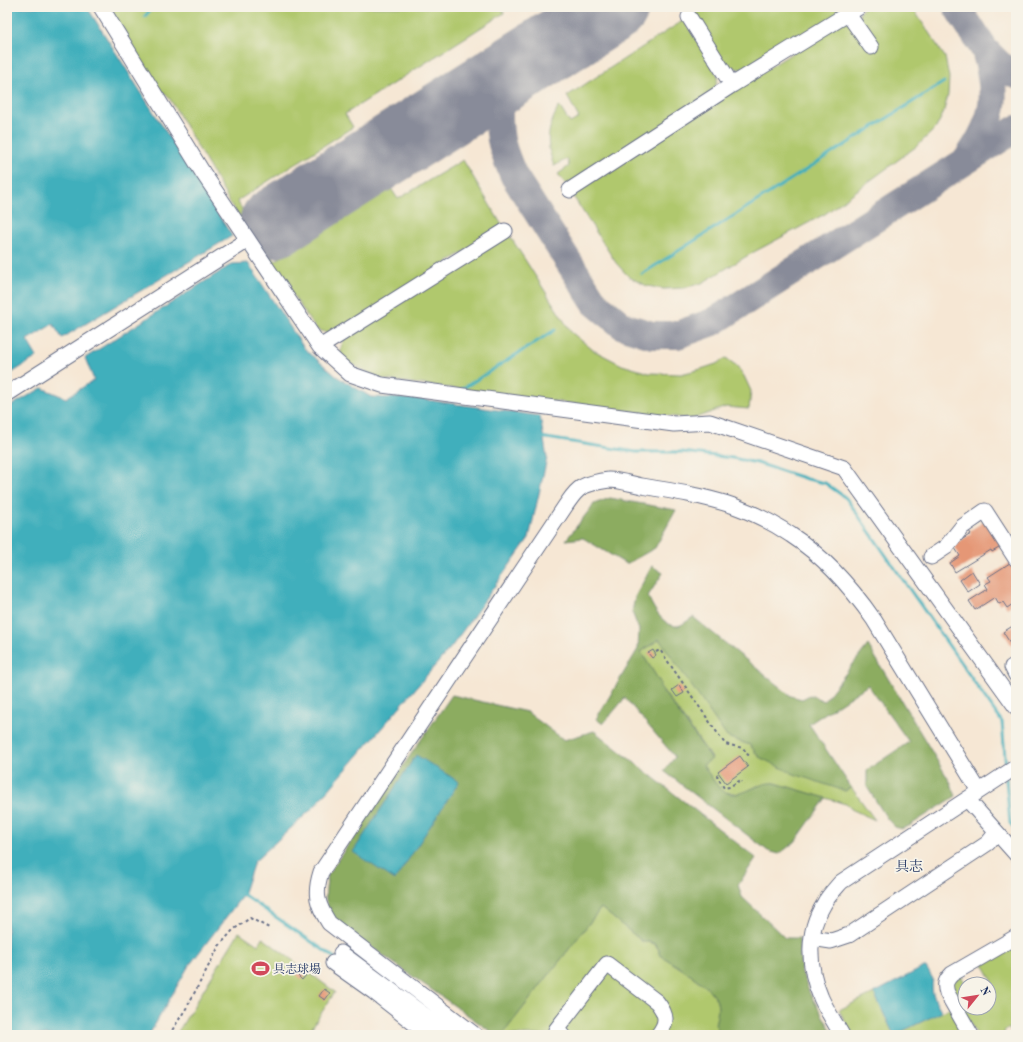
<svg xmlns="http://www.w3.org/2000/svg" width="1023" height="1042" font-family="'Old Standard TT','Noto Serif JP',serif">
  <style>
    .green { fill: #b0c86d; stroke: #667c66 }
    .forest { fill: #8cac60; stroke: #546e5f }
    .water { fill: #40afbc; stroke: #2e6f8d }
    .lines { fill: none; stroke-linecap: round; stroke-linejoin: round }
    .stream { stroke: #40afbc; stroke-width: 3 }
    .taxiway { stroke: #888b99; stroke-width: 28 }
    .runway { stroke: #888b99; stroke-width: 70 }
    .building { fill: #e59776 }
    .minor-casing { stroke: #686f87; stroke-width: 17 }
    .path { stroke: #686f87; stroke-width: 2; stroke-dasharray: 3 3; stroke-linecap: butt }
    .minor { stroke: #fff; stroke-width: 15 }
    .labels { text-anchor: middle; stroke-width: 3.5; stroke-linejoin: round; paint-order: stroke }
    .poi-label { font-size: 12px; fill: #1b2f5e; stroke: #f7f3e8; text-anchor: start }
    .quarter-label { font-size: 14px; fill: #1b2f5e; stroke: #f7f3e8 }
  </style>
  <rect width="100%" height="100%" fill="#f7f3e8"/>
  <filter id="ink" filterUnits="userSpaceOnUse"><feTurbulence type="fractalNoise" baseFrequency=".025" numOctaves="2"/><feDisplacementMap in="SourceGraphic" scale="8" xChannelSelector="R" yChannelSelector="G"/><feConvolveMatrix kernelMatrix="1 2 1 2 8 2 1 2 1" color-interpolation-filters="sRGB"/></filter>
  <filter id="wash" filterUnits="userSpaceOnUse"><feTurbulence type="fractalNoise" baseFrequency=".012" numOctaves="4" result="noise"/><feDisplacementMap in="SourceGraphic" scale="16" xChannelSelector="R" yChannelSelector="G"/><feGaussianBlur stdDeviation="0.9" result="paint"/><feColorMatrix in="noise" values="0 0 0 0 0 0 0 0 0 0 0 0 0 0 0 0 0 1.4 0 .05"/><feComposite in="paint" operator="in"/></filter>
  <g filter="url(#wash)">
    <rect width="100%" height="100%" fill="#f6e7d4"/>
    <path class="green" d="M109 7H501L504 13 345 114 353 127 237 201 275 261 390 187 398 199 463 160 503 227 339 331 327 333 316 329 230 203 170 99 155 84Z
      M703 7H851L744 70 731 67 721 58 692 14Z
      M864 7H912L945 57 949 77 948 95 943 114 936 128 917 146 825 214 752 253 702 283 684 288 664 289 647 286 629 277 616 263 571 193 843 21 859 23V14Z
      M684 20 718 76 716 85 711 94 568 187 558 174 569 166 567 159 554 166C545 141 547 130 559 106L570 123 579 118 567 96Z
      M508 233 571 332 593 350 622 365 649 373 681 374 701 369 716 364 726 358 737 366 744 376 751 391 749 409 726 407 692 419 380 379 348 362 341 356V348L344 339Z
      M660 639 727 737 750 745 759 757 845 791 851 787 875 820 851 809 849 805 775 783 757 786 742 794 724 792 720 789 702 765 712 758 659 685 661 684 641 652Z
      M601 908 643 942H649L655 944 659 950V954C673 964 714 987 717 1002 719 1009 717 1017 715 1024L721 1035H502Z
      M239 932 258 945 263 938 335 992 307 1035H176Z
      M1016 943V1035H1013L1009 1028 1004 1032 1005 1035H977L951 989 952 981 961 976 966 984H965V1008H989V985L993 982 983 964Z
      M874 993 894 1035 950 1008 964 1034 962 1035H852L839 1010Z"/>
    <path class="forest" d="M610 498 676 510 655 548 626 564 583 538 566 540 594 504Z
      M652 566 663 573 648 596C652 606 662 625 676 626 682 626 688 620 693 617L791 696 802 699 810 695 824 701 868 645 950 782 956 796 909 826 901 829 895 827 888 820 867 787V770L909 742 868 685 809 724 851 787 845 791 794 774 759 757 750 745 727 737 659 639 641 652 661 684 659 686 712 759 703 765C717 785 723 803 751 789 759 786 766 782 775 783L826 798 795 842 779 854 768 851 664 771 675 757 625 698 603 724 596 719 638 649 639 630 632 612 635 597Z
      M452 695 527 712 564 740 594 731 756 858 738 885 742 897 785 938H799L801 970 810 994 834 1035H721L715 1024C717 1017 719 1009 717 1002 714 987 673 964 659 954V950L655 944 649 942H643L601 908 502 1035H496L334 921C323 902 325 895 328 874Z"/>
    <path class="water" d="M7 7H87L232 236 62 338 53 324 27 340 37 357 7 376Z
      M248 263 304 348 336 376 371 397 420 399 540 416 547 458 529 538 452 646 314 807 254 862 243 895 188 967 149 1035H7V408L42 388 66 398 94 380 85 358 232 264Z
      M416 755 459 782 395 880 353 852Z
      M924 967H926L933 979C930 992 935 1000 942 1012L894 1035 874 993Z"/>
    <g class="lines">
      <path class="stream" d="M145 16 153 7
        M642 274 944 82
        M462 389 555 330
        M540 437 636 452H682L732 458 757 463 807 479 825 483 846 498 1002 722 1006 768
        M1006 779 1010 823 1016 830
        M241 893 335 958"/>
      <path class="taxiway" d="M957 7 985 50 999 64 1016 75
        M500 79C499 99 497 125 502 144 505 155 509 165 514 176L595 303 623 326 652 335H677L713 322 1016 129
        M969 156C996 118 998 94 985 50"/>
      <path class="runway" d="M274 223 614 7"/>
    </g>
    <g id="blocks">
      <path class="building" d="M988 519 1004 545 992 552 991 550 955 572 950 563 960 556 953 545 971 534 969 531Z
        M1013 561 1016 567V605L1014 606 1013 604 1007 608 1003 602 999 604 995 597 975 610 969 601 988 589 985 584 991 581 988 577Z
        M972 571 980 584 968 592 960 580Z
        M1016 624V652L1003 632Z
        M653 650 656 655 652 658 648 653Z
        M679 685 684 693 677 697 672 690Z
        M740 756 748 767 726 783 718 772Z
        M301 969 306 975 302 980 296 974Z
        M324 989 330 993 325 1000 319 996Z"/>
    </g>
  </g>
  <g filter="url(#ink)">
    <use href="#blocks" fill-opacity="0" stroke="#686f87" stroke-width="1"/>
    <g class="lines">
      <defs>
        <path id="minor" d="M101 7 203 173 320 347 350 374 382 385 674 424 710 422 844 468 1016 707
          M848 14 871 47
          M689 17 732 85
          M570 190 732 85 859 7
          M320 347 505 231
          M7 394 248 240
          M931 557 946 547 962 527 985 511 1016 559
          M1012 667 1016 675
          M967 799 1016 854
          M812 938 831 941 849 935 988 843 996 833
          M341 953 451 1035
          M333 963 374 992 429 1035
          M475 1035 329 923C317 904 314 894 321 872L566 505C571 498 575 491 582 487 590 483 601 481 609 480 620 480 631 484 642 486 673 491 704 496 734 506 753 513 775 524 791 535 825 557 851 587 874 620L979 791
          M562 1035 556 1030 607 964 657 1002C667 1015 668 1022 658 1035
          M842 1035C835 1023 827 1011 821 998 808 968 806 932 824 904 828 896 835 889 841 882L1016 767
          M971 1035 947 993C944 984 946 980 952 974L1016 937"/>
      </defs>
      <use href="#minor" class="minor-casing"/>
      <path class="path" d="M656 652 660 650 725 744 743 748 748 755 750 753
        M718 775 717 776 724 788 729 787 741 780 742 782
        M169 1035 187 1007 219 946 233 930 250 918 271 929"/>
      <use href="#minor" class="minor"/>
    </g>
  </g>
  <defs>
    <symbol id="stadium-bare" viewBox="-9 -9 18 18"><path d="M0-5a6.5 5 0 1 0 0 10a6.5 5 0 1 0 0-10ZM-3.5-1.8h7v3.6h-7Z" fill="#d1495b" stroke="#f7f3e8" stroke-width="2.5" paint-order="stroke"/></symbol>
  </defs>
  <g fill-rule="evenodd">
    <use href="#stadium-bare" x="248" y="956" width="25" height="25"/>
  </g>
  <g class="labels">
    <g class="poi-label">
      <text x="273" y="973">具志球場</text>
    </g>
    <g class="quarter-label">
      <text x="909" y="871">具志</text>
    </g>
  </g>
  <rect width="1023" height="1042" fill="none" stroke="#f7f3e8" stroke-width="24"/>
  <g transform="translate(977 996) rotate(60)"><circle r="19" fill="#f7f3e8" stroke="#9fa5b1"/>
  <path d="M0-3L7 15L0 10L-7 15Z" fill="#d1495b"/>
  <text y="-6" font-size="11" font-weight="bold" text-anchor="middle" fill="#1b2f5e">N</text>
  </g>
</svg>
